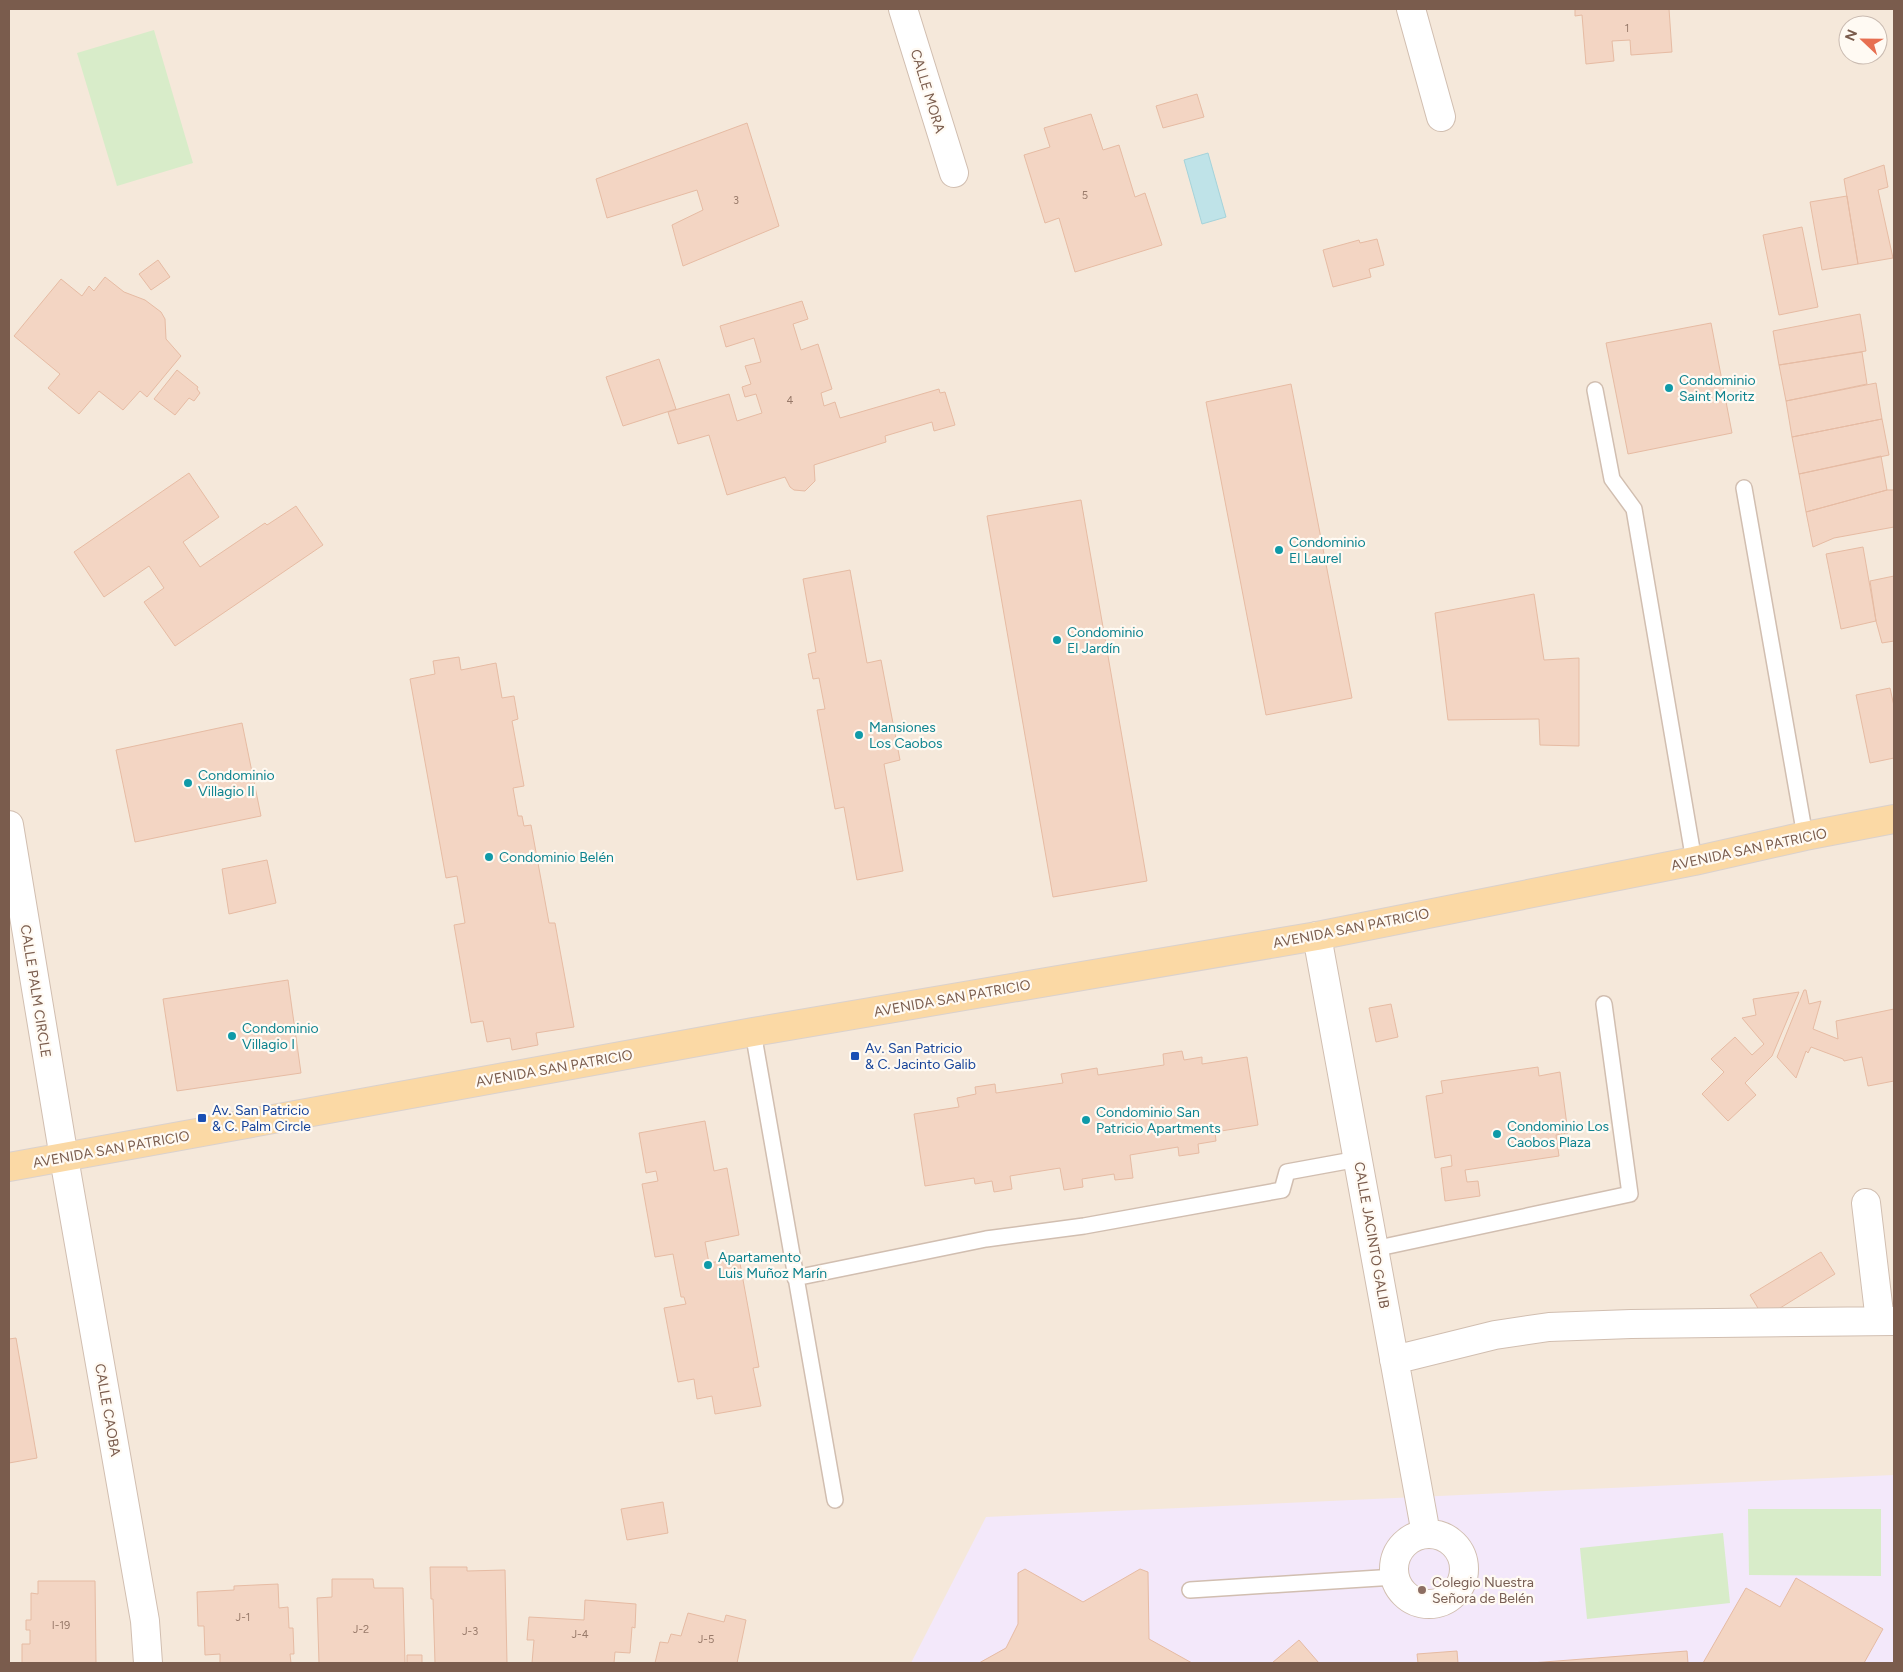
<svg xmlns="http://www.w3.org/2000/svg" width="1903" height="1672" font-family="Figtree,sans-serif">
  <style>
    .residential { fill: #f5e8da; fill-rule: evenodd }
    .education { fill: #f3e8fa }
    .green { fill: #d8ecc9 }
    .water { fill: #bfe3e8; stroke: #a5d3da }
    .building { fill: #f3d5c3; stroke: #e6bba3 }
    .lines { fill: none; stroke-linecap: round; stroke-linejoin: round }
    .lane-casing { stroke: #d1beb0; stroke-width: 18 }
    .street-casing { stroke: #d1beb0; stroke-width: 30 }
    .primary-casing { stroke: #dad1cd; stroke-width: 30 }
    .lane { stroke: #fff; stroke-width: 15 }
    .street { stroke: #fff; stroke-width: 28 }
    .primary { stroke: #fbd9a5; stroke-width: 28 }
    .culture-dot { fill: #0f9aa8; stroke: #fffaf3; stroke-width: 2 }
    .transit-dot { fill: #1a4fb4; stroke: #fffaf3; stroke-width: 2 }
    .education-dot { fill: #8d6e63; stroke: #fffaf3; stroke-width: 2 }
    .labels { text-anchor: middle; stroke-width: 4.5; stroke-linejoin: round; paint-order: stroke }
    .number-label { font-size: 11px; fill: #987a6a }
    .street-label { font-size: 14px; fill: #7a5c4d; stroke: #fffaf3 }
    .culture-label { font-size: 14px; fill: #0d838f; stroke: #fffaf3; text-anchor: start }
    .transit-label { font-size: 14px; fill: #164399; stroke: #fffaf3; text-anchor: start }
    .education-label { font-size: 14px; fill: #785e54; stroke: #fffaf3; text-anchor: start }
  </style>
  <rect width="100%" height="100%" fill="#fdf6ec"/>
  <path class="residential" d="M9 9H1894V1663H9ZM1848 25H1878V55H1848Z"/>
  <path class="education" d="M1894 1475V1663H911L986 1517Z"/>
  <path class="green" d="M154 30 193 163 117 186 77 53Z
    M1748 1509H1881V1576L1749 1575Z
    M1723 1533 1730 1603 1587 1619 1580 1548Z"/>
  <path class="water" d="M1208 153 1226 217 1202 224 1184 160Z"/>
  <path class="building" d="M1575 9H1669L1672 52 1631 55 1630 40 1612 41 1614 61 1586 64 1582 15 1575 16Z
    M1197 94 1204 117 1163 128 1156 106Z
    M1091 114 1103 150 1119 145 1135 197 1145 193 1162 245 1075 272 1059 218 1045 223 1024 155 1050 147 1044 128Z
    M747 123 779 226 683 266 672 225 703 210 697 190 607 218 596 179Z
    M1884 165 1888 187 1878 190 1893 258 1858 264 1844 179Z
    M1847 196 1858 264 1822 270 1810 202Z
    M1802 227 1818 307 1779 315 1763 235Z
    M1377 239 1384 265 1369 269 1371 277 1333 287 1323 250 1359 240 1360 243Z
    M158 260 170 277 151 290 139 274Z
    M105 277 124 292 145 300 161 312 165 319 166 339 181 356 147 397 140 391 123 410 99 391 79 414 48 388 60 374 14 336 61 279 82 296 89 286 94 291Z
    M802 301 808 319 793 324 801 350 818 344 832 389 821 393 824 406 835 402 840 418 939 389 940 393 945 392 955 425 934 431 932 422 885 436 886 442 814 465 815 481 805 491 794 490 790 487 785 477 727 495 709 435 678 444 668 412 729 394 737 421 762 413 756 394 745 397 742 387 751 384 745 366 761 362 754 338 726 347 720 326Z
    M1860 314 1866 351 1779 365 1773 331Z
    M1711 323 1732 433 1628 454 1606 343Z
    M1862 352 1867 384 1786 401 1779 365Z
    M659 359 676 409 623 426 606 377Z
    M177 370 198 387 197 389 200 393 194 401 189 398 175 415 154 399Z
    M1876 383 1882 419 1792 437 1786 401Z
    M1291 384 1352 698 1266 715 1206 402Z
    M1882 419 1889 455 1799 474 1792 437Z
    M1881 456 1887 490 1806 512 1799 474Z
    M189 473 219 517 183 542 200 567 265 523 267 525 296 506 323 545 175 646 144 602 164 588 149 566 104 597 74 552Z
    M1887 490H1894V527L1834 538 1813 547 1806 512Z
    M1081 500 1147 881 1053 897 987 516Z
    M1863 547 1876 621 1841 629 1826 554Z
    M850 570 867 663 881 660 900 760 884 764 903 871 857 880 844 807 835 809 817 710 825 709 819 678 813 679 808 654 816 652 803 579Z
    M1894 576V641L1882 643 1876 621 1870 581Z
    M1534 594 1544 660 1579 658V746L1540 745 1539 719 1448 720 1435 613Z
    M459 657 461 670 496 663 502 698 514 696 518 719 512 721 524 786 513 788 518 816H522L524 826 531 825 549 923H555L574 1027 536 1033 538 1045 512 1050 510 1038 487 1042 483 1021 471 1023 454 925 465 923 457 876 446 878 410 679 435 674 433 661Z
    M1890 688 1894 706V758L1870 763 1856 695Z
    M242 723 261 816 135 842 116 750Z
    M267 860 276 903 229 914 222 869Z
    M288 980 301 1073 177 1091 163 999Z
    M1804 990H1806L1809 1004 1821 1001 1813 1029 1838 1039 1836 1021 1894 1009V1081L1868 1086 1862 1057 1844 1061 1843 1059 1811 1047 1808 1053 1806 1051 1796 1078 1777 1057Z
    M1799 992 1772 1056 1745 1083 1756 1095 1728 1121 1702 1094 1724 1072 1711 1059 1735 1037 1752 1055 1764 1044 1742 1018 1756 1015 1753 999Z
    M1391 1004 1398 1037 1376 1042 1369 1008Z
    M1182 1051 1184 1060 1202 1057V1064L1247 1057 1258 1125 1215 1132 1216 1141 1198 1144 1199 1153 1179 1156 1178 1147 1130 1155 1133 1178 1115 1180 1114 1174 1082 1179 1083 1187 1064 1190 1060 1168 1010 1176 1012 1189 994 1192 992 1181 975 1184 974 1178 925 1186 914 1114 959 1107 957 1098 976 1094 975 1087 995 1084 996 1093 1063 1083 1061 1074 1097 1068 1098 1075 1164 1065 1163 1054Z
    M1538 1067 1539 1076 1560 1072 1568 1133 1556 1135 1559 1156 1465 1170 1467 1182 1478 1181 1480 1196 1445 1201 1441 1168 1452 1166 1451 1155 1435 1158 1426 1096 1443 1093 1441 1081Z
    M705 1121 714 1171 727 1168 739 1235 705 1242 709 1263 739 1258 759 1367 753 1368 761 1406 715 1414 712 1396 697 1399 694 1379 678 1382 664 1308 686 1304 684 1297H681L673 1254 655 1257 642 1184 658 1181 656 1171 646 1173 639 1133Z
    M1821 1252 1835 1274 1764 1318 1750 1295Z
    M16 1338 37 1458 9 1463V1339Z
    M663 1502 668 1533 627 1540 621 1509Z
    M430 1567H467V1571L505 1570 507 1663H435L433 1599H431Z
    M1025 1569 1083 1602 1140 1569 1148 1572 1149 1639 1192 1663H979L1006 1648 1018 1624V1573Z
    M1796 1578 1883 1629 1864 1663H1703L1746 1588 1780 1607Z
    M332 1579H373L374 1588H403L405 1663H319L317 1598 332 1597Z
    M38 1581H95L96 1663H22V1644H30V1630H26V1620H31V1593L38 1594Z
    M278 1584 279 1608 288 1607 289 1628H293L294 1654H290L291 1663H220V1654L205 1655 204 1626H198L197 1592 234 1590V1586Z
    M585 1600 636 1604 635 1628 632 1627 630 1653 615 1652 614 1663H532L534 1640H527L529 1617 584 1620Z
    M688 1613 724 1622 726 1615 746 1620 737 1663H655L660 1642 668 1643 671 1634 681 1636Z
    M1299 1640 1319 1663H1272Z
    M1457 1651 1458 1663H1418L1417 1654Z
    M1687 1651 1688 1663H1531Z
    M407 1655H422V1663H407Z"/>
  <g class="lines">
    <defs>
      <path id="lane" d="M1595 390 1612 479 1634 509 1694 861
        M1744 488 1805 836
        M753 1032 835 1500
        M1374 1249 1630 1194 1604 1004
        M795 1278 986 1239 1084 1226 1282 1190 1287 1172 1358 1159
        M1190 1590 1395 1577"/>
      <path id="street" d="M903 9 954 173
        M1411 9 1441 117
        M9 825 64 1158 145 1621 148 1663
        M1317 936 1426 1534
        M1866 1203 1880 1321
        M1394 1360 1495 1335 1549 1327 1631 1324 1894 1321
        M1394 1569a35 35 0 1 1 70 0a35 35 0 1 1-70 0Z"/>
      <path id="primary" d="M9 1167 753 1032 1317 936 1694 861 1805 836 1894 819"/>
    </defs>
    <use href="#lane" class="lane-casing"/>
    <use href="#street" class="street-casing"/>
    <use href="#primary" class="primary-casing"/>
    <use href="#lane" class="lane"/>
    <use href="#street" class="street"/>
    <use href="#primary" class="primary"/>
  </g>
  <g class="culture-dot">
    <circle cx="1669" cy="388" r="5"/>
    <circle cx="1279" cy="550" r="5"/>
    <circle cx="1057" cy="640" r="5"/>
    <circle cx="859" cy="735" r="5"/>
    <circle cx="188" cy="783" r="5"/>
    <circle cx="489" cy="857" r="5"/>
    <circle cx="232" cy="1036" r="5"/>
    <circle cx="1086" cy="1120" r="5"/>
    <circle cx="1497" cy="1134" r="5"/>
    <circle cx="708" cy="1265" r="5"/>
  </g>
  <g class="transit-dot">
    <rect x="850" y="1051" width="10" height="10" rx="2.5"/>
    <rect x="197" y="1113" width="10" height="10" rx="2.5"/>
  </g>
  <circle class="education-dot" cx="1422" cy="1590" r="5"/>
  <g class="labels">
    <g class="number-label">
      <text x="1627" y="32">1</text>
      <text x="1085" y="199">5</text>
      <text x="736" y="204">3</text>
      <text x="790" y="404">4</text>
      <text x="243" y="1621">J-1</text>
      <text x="61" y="1629">I-19</text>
      <text x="361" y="1633">J-2</text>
      <text x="470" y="1635">J-3</text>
      <text x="580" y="1638">J-4</text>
      <text x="706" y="1643">J-5</text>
    </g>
    <g class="street-label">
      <text transform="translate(928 91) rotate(73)" y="5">CALLE MORA</text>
      <text transform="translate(1749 849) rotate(-12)" y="5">AVENIDA SAN PATRICIO</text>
      <text transform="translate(1351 928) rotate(-11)" y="5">AVENIDA SAN PATRICIO</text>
      <text transform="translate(36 991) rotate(81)" y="5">CALLE PALM CIRCLE</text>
      <text transform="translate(952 998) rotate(-10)" y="5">AVENIDA SAN PATRICIO</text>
      <text transform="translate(554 1068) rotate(-10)" y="5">AVENIDA SAN PATRICIO</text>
      <text transform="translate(111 1149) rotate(-10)" y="5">AVENIDA SAN PATRICIO</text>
      <text transform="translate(1372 1235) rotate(80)" y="5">CALLE JACINTO GALIB</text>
      <text transform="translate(108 1410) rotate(80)" y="5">CALLE CAOBA</text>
    </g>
    <g class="culture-label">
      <text x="1679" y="385">Condominio<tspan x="1679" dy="16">Saint Moritz</tspan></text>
      <text x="1289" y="547">Condominio<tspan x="1289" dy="16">El Laurel</tspan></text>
      <text x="1067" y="637">Condominio<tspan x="1067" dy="16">El Jardín</tspan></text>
      <text x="869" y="732">Mansiones<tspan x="869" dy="16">Los Caobos</tspan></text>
      <text x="198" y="780">Condominio<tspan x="198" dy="16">Villagio II</tspan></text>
      <text x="499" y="862">Condominio Belén</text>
      <text x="242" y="1033">Condominio<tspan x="242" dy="16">Villagio I</tspan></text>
      <text x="1096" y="1117">Condominio San<tspan x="1096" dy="16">Patricio Apartments</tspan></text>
      <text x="1507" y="1131">Condominio Los<tspan x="1507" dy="16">Caobos Plaza</tspan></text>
      <text x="718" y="1262">Apartamento<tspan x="718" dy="16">Luis Muñoz Marín</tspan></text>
    </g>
    <g class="transit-label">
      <text x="865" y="1053">Av. San Patricio<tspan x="865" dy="16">&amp; C. Jacinto Galib</tspan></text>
      <text x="212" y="1115">Av. San Patricio<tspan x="212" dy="16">&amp; C. Palm Circle</tspan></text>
    </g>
    <g class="education-label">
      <text x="1432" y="1587">Colegio Nuestra<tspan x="1432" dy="16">Señora de Belén</tspan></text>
    </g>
  </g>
  <rect width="1903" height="1672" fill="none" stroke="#7a5c4d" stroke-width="20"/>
  <g transform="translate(1863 40) rotate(292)"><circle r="24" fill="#fffaf3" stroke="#cabbb1"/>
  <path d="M0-4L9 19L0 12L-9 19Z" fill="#e76f51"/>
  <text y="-8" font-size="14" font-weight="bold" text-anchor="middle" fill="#7a5c4d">N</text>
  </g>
</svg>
